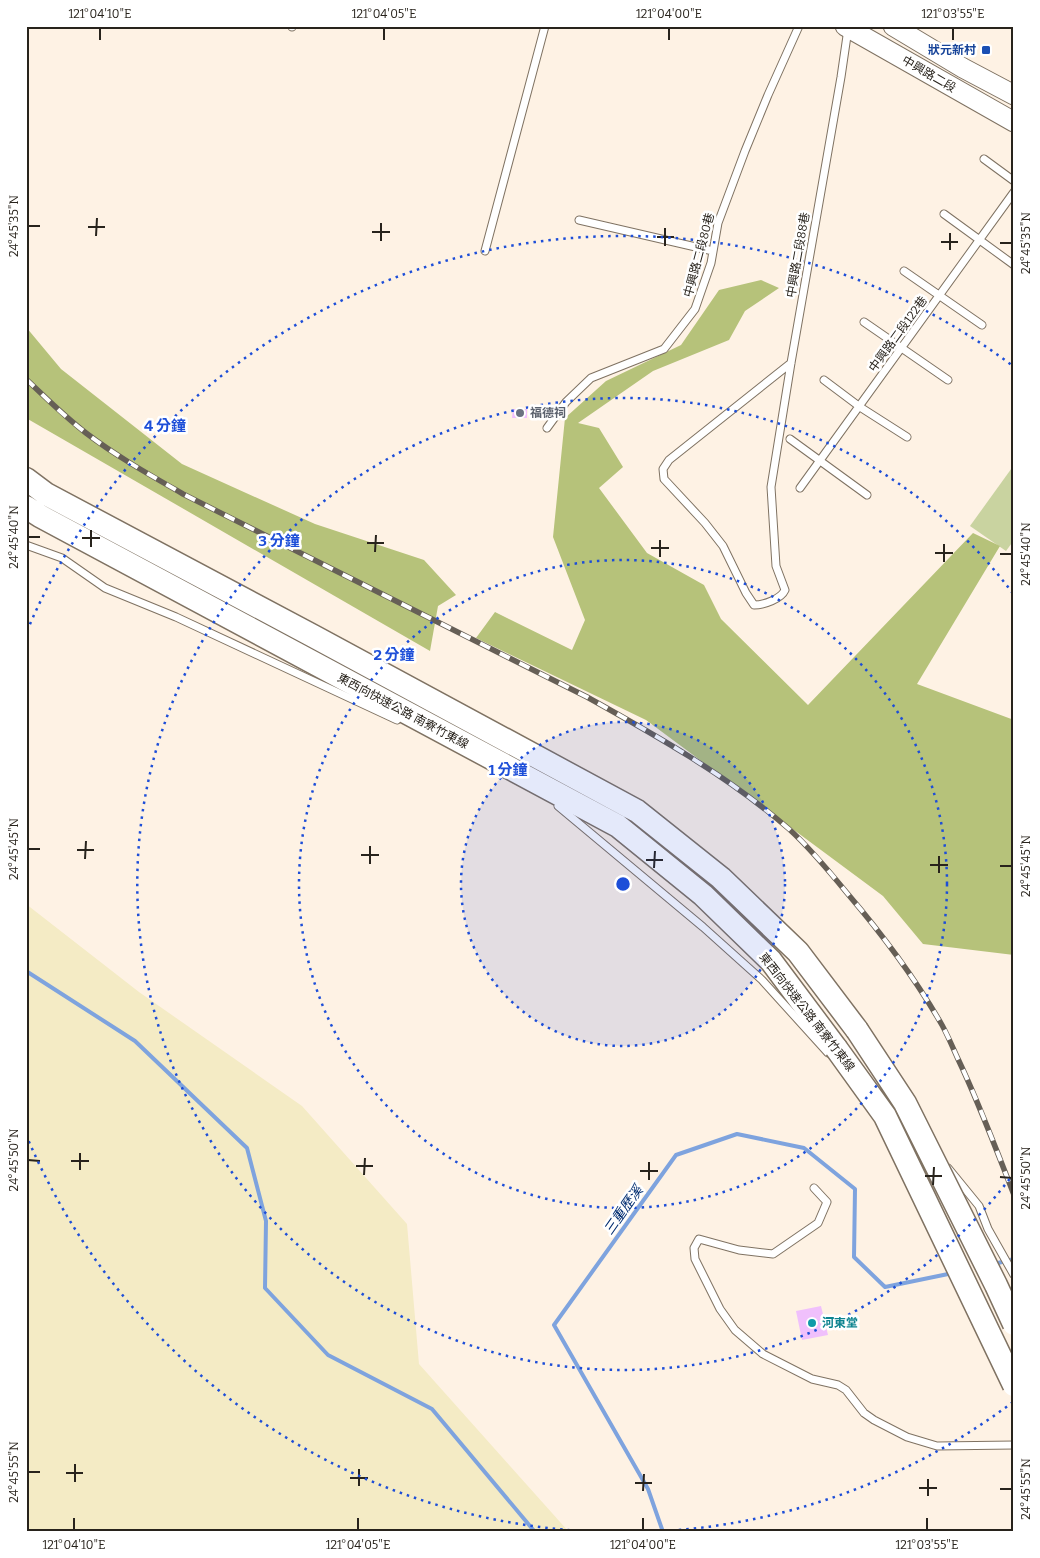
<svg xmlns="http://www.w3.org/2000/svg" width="1040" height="1558" font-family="Bitter,'Noto Sans TC',serif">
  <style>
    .green { fill: #c9d3a0 }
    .forest { fill: #b6c27a }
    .sand { fill: #f4ebc5 }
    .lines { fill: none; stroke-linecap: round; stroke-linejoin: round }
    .stream { stroke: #7ea3de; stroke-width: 4 }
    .building { fill: #f0c0fc }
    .service-casing { stroke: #7f7262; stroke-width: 9 }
    .secondary-casing { stroke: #7f7262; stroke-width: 21 }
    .trunk-casing { stroke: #7f7262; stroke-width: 25 }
    .service { stroke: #fff; stroke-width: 7 }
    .secondary { stroke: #fff; stroke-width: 19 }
    .trunk { stroke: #fff; stroke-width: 22 }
    .rail-casing { stroke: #665f56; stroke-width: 5.5 }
    .rail { stroke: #fff; stroke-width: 4; stroke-dasharray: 11; stroke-linecap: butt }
    .trunk-bridge-casing { stroke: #7f7262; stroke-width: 25; stroke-linecap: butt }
    .trunk-bridge { stroke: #fff; stroke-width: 22 }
    .ticks { fill: none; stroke: #28231c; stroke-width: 2 }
    .ring { fill: none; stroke: #1d4ed8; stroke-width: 2.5; stroke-dasharray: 2.5 5 }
    .transit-dot { fill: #1a4fb4; stroke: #fff; stroke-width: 2 }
    .worship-dot { fill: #6b7280; stroke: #fff; stroke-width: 2 }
    .culture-dot { fill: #0f9aa8; stroke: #fff; stroke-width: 2 }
    .labels { text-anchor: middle; stroke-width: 5; stroke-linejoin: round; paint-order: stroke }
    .transit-label { font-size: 12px; font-weight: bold; fill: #164399; stroke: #fff; text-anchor: end }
    .street-label { font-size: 12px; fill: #28231c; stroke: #fff }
    .worship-label { font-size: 12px; font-weight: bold; fill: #5b616d; stroke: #fff; text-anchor: start }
    .culture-label { font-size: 12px; font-weight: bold; fill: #0d838f; stroke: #fff; text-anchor: start }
    .water-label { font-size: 14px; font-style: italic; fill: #002c70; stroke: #fff }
    .centre { fill: #1d4ed8; stroke: #fff; stroke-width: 2.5 }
    .ring-label { font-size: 15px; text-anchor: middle; font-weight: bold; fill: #1d4ed8; stroke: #fff; stroke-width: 5; stroke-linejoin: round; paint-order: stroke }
    .neatline { fill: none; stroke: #28231c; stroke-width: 2 }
    .ticks-label { font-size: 12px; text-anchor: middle; fill: #28231c }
  </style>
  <rect width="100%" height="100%" fill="#fef2e4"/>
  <path class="green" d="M1014 465V540L1006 551 970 526Z"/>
  <path class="forest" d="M761 280 779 288 745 311 729 340 653 371 578 423 599 428 623 467 599 488 647 553 704 585 721 619 808 705 973 533 1000 546 917 684 1014 720V955L923 944 883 896 646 720 476 638 495 612 572 650 585 620 553 537 565 418 606 381 681 345 719 290Z
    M26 327 61 369 182 464 315 524 424 560 456 595 438 606 430 651 26 418Z"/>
  <path class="sand" d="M26 904 139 992 302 1106 407 1224 419 1364 569 1532H26Z"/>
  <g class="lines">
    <path class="stream" d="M26 971 135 1041 247 1148 266 1221 265 1288 328 1355 432 1409 535 1532
      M994 1264 1014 1259
      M663 1532 648 1489 554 1325 676 1155 737 1134 804 1148 855 1189 854 1257 885 1287 953 1273"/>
  </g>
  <path class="building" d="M513 409H527V418H512Z
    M821 1306 828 1335 802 1340 796 1311Z"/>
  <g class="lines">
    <defs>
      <path id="service" d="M292 27V26
        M984 159 1014 181
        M944 214 1014 265
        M579 220 713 251
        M485 251 545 26
        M904 271 982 325
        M864 322 948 380
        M791 363 669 460 663 469 664 479 705 523 723 546 746 593 754 605C764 605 781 599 785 590L776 566 771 487 791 363 841 77 848 29
        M824 380 860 407 907 437
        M547 428 566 402 591 378 664 349 695 309 711 263 718 223 745 151 768 95 799 26
        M790 439 867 495
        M800 488 1014 192
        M26 545 62 558 105 588 176 617 397 720
        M558 806 703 927 762 980 828 1053
        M948 1168 979 1206 988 1229 1014 1275
        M814 1188 827 1202 818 1223 773 1254 739 1250 699 1239 694 1248 695 1259 720 1309 735 1330 763 1354 812 1379 838 1385 846 1390 864 1413 874 1420 907 1437 937 1446 1014 1445"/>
      <path id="secondary" d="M845 26 1014 122
        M893 26 963 68 1014 95"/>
      <path id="trunk" d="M26 479 46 494 313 636 637 811 721 878 798 952 857 1030
        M26 507 40 516 618 826 703 895 771 961 836 1048"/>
    </defs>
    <use href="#service" class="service-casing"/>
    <use href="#secondary" class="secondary-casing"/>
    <use href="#trunk" class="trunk-casing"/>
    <use href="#service" class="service"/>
    <use href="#secondary" class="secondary"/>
    <use href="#trunk" class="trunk"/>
    <defs>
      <path id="rail" d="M26 379C45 397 64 416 86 433 116 456 150 475 183 494L587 697C657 736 728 776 789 829 810 848 829 871 847 893 882 934 915 978 942 1025 948 1036 953 1048 958 1059 979 1103 996 1149 1014 1195"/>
    </defs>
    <use href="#rail" class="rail-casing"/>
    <use href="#rail" class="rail"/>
    <defs>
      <path id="trunk-bridge" d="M857 1030 905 1103 996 1285 1014 1324
        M836 1048 885 1116 1014 1385"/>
    </defs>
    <use href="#trunk-bridge" class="trunk-bridge-casing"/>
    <use href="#trunk-bridge" class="trunk-bridge"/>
  </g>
  <path class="ticks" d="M100 40V28M384 40V28M669 40V28M953 40V28M28 226H40M88 227H105M372 232H390M96 236 97 218M657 237H674M381 241V223M941 242H958M1000 243H1012M665 246V228M950 250V233M28 537H40M82 538H100M367 543H384M91 547V530M651 548H669M375 552 376 535M935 553H953M1000 554H1012M660 557V540M944 562V544M28 849H40M77 850H94M361 855H379M85 859 86 841M646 860H663M370 864V846M930 865H948M1000 866H1012M654 868 655 851M939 873V856M28 1160 40 1161M71 1161H89M356 1166H373M80 1170V1153M640 1171H658M364 1175 365 1158M925 1176H942M1000 1177 1012 1178M649 1180V1162M933 1185 934 1167M28 1472H40M66 1473H83M350 1478H368M75 1482V1464M635 1483H652M359 1486V1469M919 1488H937M1000 1489H1012M643 1491 644 1474M928 1496V1479M74 1530V1518M358 1530V1518M643 1530V1518M927 1530V1518"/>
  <circle cx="623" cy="884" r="162" fill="#1d4ed8" fill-opacity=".12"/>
  <g class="ring">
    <circle cx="623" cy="884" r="162"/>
    <circle cx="623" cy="884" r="324"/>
    <path d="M1014 1173A486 486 0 1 1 1014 595"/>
    <path d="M1013 1402A648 648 0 0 1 646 1532M600 1532A648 648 0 0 1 27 1137M27 631A648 648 0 0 1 1013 366"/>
  </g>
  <rect class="transit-dot" x="981" y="45" width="10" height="10" rx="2.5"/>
  <circle class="worship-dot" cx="520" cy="413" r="5"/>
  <circle class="culture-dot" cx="812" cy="1323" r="5"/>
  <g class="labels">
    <g class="transit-label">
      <text x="976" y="54">狀元新村</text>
    </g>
    <g class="street-label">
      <text transform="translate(929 74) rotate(30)" y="4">中興路二段</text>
      <text transform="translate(699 255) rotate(-75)" y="4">中興路二段80巷</text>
      <text transform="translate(798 255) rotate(-80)" y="4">中興路二段88巷</text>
      <text transform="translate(898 334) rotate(-54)" y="4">中興路二段122巷</text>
      <text transform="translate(403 711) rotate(28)" y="4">東西向快速公路 南寮竹東線</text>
      <text transform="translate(807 1012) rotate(52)" y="4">東西向快速公路 南寮竹東線</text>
    </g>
    <g class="worship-label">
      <text x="530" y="417">福德祠</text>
    </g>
    <g class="culture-label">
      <text x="822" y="1327">河東堂</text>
    </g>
    <g class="water-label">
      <text transform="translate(623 1210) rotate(-55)" y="5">三重歷溪</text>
    </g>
  </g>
  <circle cx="623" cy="884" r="8" class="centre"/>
  <g class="ring-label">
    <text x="165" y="431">4 分鐘</text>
    <text x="279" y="546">3 分鐘</text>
    <text x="394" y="660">2 分鐘</text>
    <text x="508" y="775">1 分鐘</text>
  </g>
  <rect width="1040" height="1558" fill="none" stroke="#ffffff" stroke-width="55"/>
  <rect x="28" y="28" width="984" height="1502" class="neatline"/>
  <g class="ticks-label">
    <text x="100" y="18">121°04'10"E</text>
    <text x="384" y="18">121°04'05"E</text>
    <text x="669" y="18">121°04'00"E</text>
    <text x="953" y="18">121°03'55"E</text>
    <text transform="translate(14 226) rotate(-90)" y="4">24°45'35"N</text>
    <text transform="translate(1026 243) rotate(-90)" y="4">24°45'35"N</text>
    <text transform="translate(14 537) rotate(-90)" y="4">24°45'40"N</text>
    <text transform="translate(1026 554) rotate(-90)" y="4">24°45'40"N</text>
    <text transform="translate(14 849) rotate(-90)" y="4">24°45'45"N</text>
    <text transform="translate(1026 866) rotate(-90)" y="4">24°45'45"N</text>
    <text transform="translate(14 1160) rotate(-90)" y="4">24°45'50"N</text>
    <text transform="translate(1026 1178) rotate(-90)" y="4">24°45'50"N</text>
    <text transform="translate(14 1472) rotate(-90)" y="4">24°45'55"N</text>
    <text transform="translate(1026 1489) rotate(-90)" y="4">24°45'55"N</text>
    <text x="74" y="1549">121°04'10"E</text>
    <text x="358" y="1549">121°04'05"E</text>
    <text x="643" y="1549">121°04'00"E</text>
    <text x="927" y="1549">121°03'55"E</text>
  </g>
</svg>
